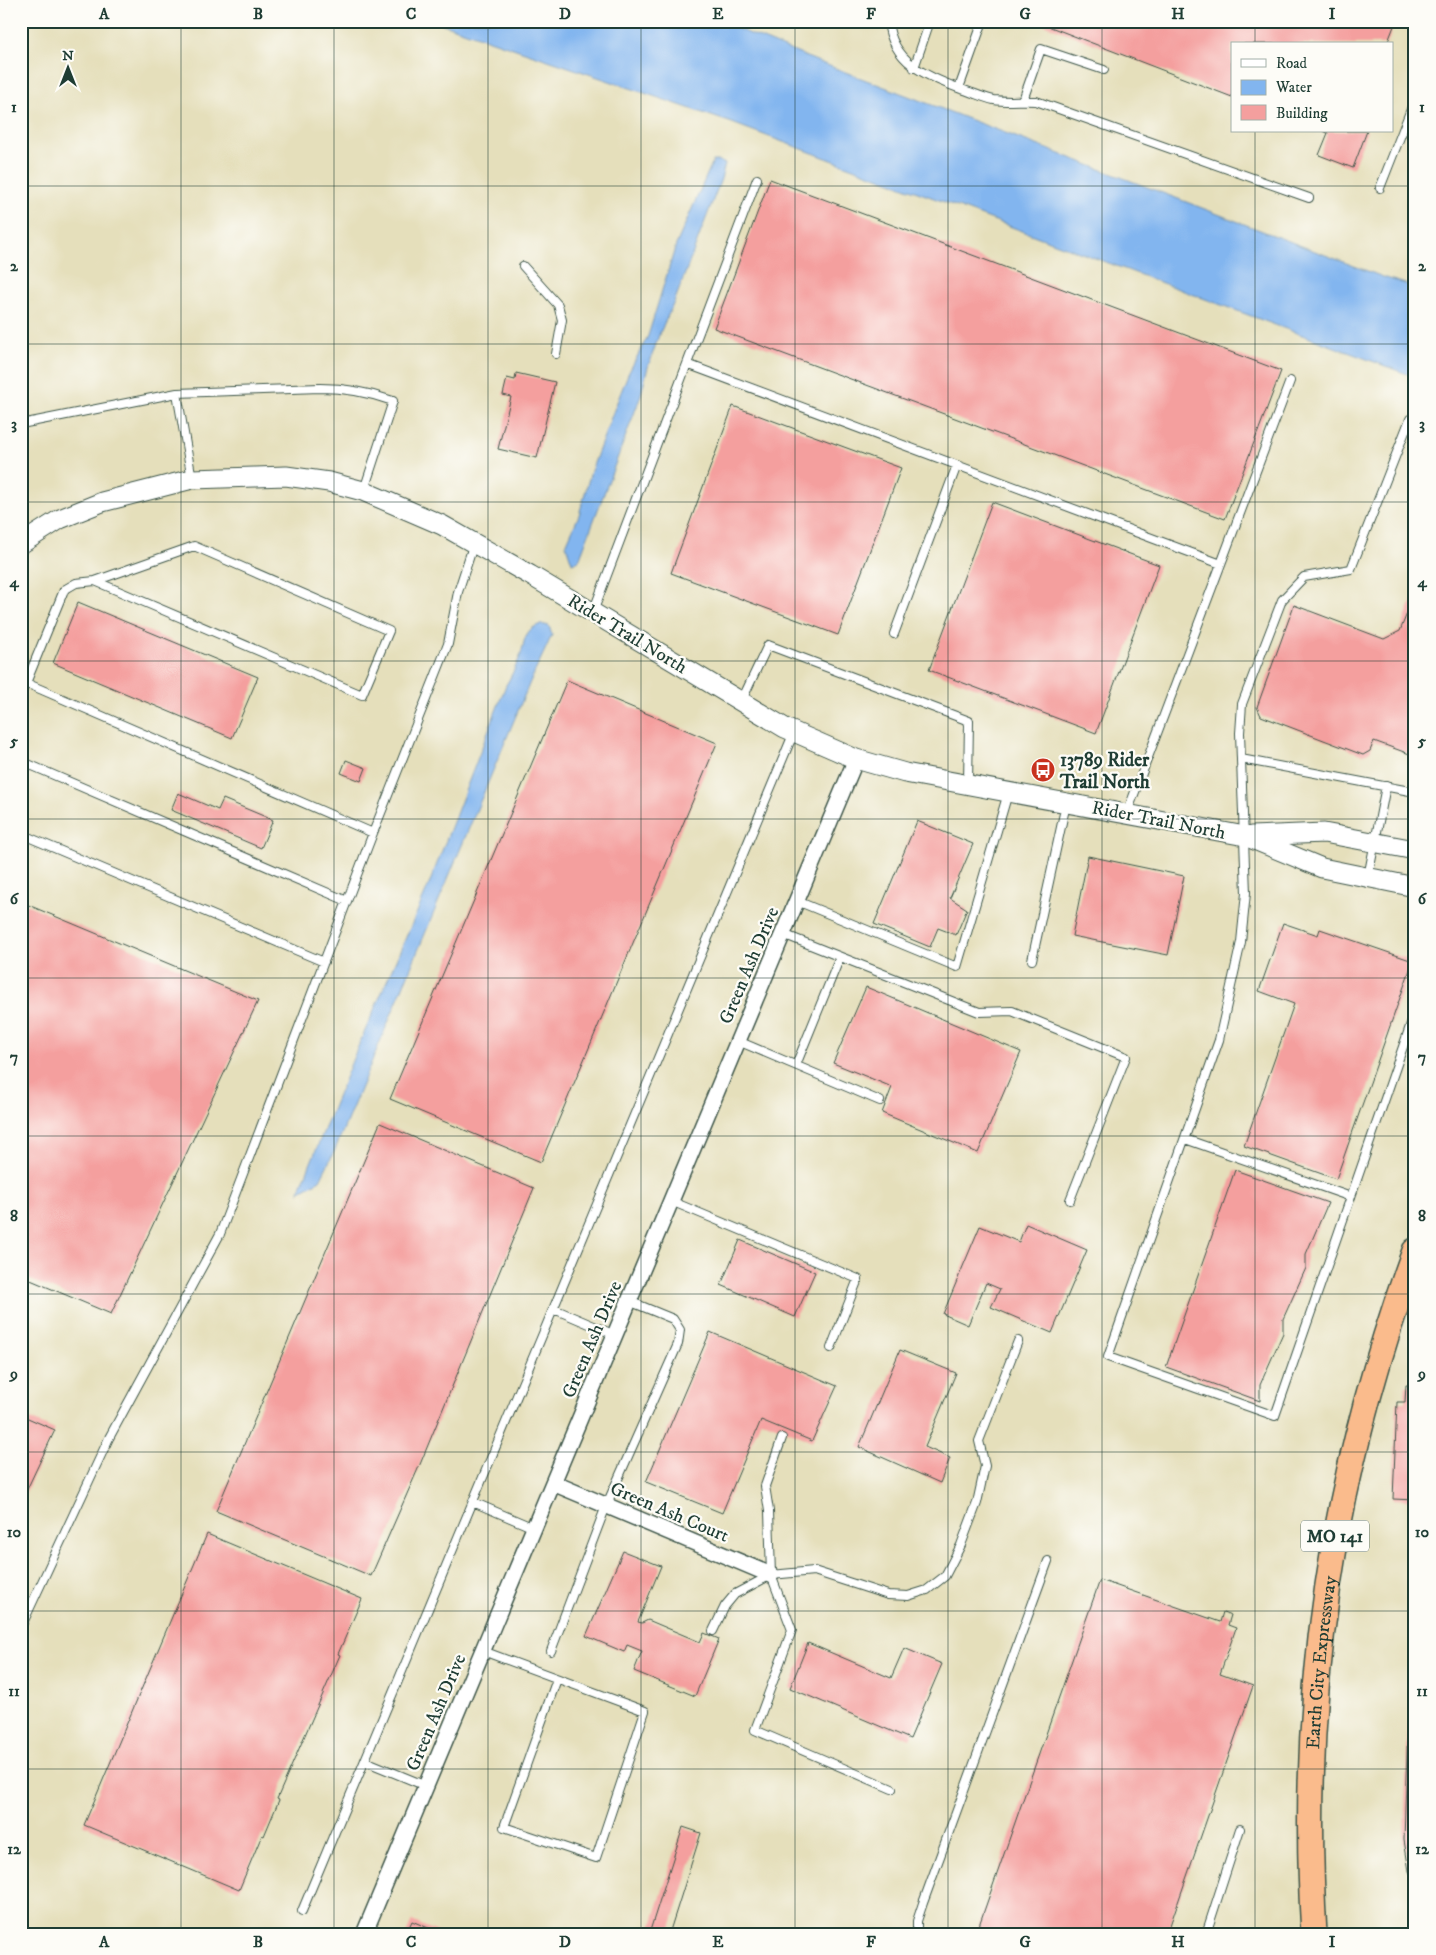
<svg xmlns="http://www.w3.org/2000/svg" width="1436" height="1955" font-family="'IM FELL DW Pica',serif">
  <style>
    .water { fill: #82b5ef; stroke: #507992 }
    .building { fill: #f49f9e }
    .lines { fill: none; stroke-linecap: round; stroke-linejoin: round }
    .service-casing { stroke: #3d5548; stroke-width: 10 }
    .minor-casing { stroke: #3d5548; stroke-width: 18 }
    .tertiary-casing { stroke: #3d5548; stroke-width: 21 }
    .trunk-casing { stroke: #3d5548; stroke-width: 28 }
    .service { stroke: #fff; stroke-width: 8 }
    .minor { stroke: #fff; stroke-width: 15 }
    .tertiary { stroke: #fff; stroke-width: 19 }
    .trunk { stroke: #fabb8c; stroke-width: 25 }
    .grid { fill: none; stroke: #1f3d34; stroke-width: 1; stroke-opacity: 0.55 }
    .labels { text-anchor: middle; stroke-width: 4.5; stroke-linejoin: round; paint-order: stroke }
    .shield { fill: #fdfcf7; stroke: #62766e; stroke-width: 1 }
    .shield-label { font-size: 18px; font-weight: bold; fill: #1f3d34 }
    .street-label { font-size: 19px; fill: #1f3d34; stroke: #fdfcf7 }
    .poi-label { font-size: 19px; font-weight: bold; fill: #1f3d34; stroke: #fdfcf7; text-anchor: start }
    .neatline { fill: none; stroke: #1f3d34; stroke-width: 2 }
    .grid-label { font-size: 16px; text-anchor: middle; font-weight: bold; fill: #1f3d34 }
  </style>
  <rect width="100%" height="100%" fill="#fdfcf7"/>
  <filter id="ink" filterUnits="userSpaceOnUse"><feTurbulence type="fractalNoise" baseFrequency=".02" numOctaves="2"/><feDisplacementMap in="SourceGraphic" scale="10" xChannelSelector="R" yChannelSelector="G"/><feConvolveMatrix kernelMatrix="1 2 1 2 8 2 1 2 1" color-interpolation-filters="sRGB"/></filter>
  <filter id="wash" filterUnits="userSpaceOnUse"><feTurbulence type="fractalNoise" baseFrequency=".0096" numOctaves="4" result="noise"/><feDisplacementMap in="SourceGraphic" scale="20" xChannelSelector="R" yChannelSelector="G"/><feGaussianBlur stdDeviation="1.12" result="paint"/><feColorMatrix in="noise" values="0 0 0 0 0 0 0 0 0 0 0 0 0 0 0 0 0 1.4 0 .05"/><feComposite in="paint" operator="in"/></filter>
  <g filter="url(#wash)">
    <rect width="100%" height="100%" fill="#e5dfbb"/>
    <path class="water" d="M434 21H719L819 62 1383 277 1415 287V377L732 123Z
      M713 161H719L725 164 721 179 675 300 659 335 648 367 640 398 579 560 572 563 566 545 579 515 591 471 612 415 628 374 648 336 676 245Z
      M541 624 549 626 552 635 530 682 334 1152 320 1180 299 1192 354 1056 428 887 506 685C511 677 515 668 519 659 526 643 521 631 541 624Z"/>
    <g id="blocks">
      <path class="building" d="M1035 21H1396L1387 44H1232V97Z
        M1323 131H1367L1353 168 1319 155 1328 133Z
        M770 179 1281 371 1225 519 714 328Z
        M516 373 555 382 537 458 498 449 511 397 503 395 507 378 515 380Z
        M733 406 901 468 838 635 671 573Z
        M992 502 1159 565 1096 733 929 670Z
        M1415 593V756L1374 741 1370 751 1363 755 1261 716 1257 707 1294 605 1384 639 1400 631Z
        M78 602 258 677 232 738 53 663Z
        M567 680 717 743 541 1162 390 1099Z
        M346 760 366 768 361 781 341 773Z
        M178 793 218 810 223 799 273 820 261 848 171 810Z
        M917 821 973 844 950 898 967 909 956 935 938 928 930 947 874 924Z
        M1088 856 1184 876 1168 955 1072 936Z
        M21 902 258 1001 111 1314 21 1276Z
        M1283 923 1318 935 1320 929 1413 961 1336 1179 1244 1146 1294 1004 1259 991Z
        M866 987 1021 1052 978 1153 882 1113 892 1087 833 1063Z
        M380 1123 534 1188 421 1462 371 1576 216 1511Z
        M1235 1170 1328 1203 1306 1254V1268L1283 1319V1333L1260 1385V1401L1166 1367Z
        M1026 1224 1087 1250 1052 1333 991 1307 1000 1289 986 1283 968 1325 943 1314 980 1226 1019 1242Z
        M740 1240 815 1272 795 1317 721 1285Z
        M710 1332 837 1386 812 1441 761 1420 722 1513 646 1482Z
        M900 1350 956 1373 925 1447 950 1458 940 1483 859 1447Z
        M1406 1385H1415V1500L1393 1499 1397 1402H1405Z
        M21 1415 55 1430 21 1502Z
        M207 1534 362 1599 338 1654 340 1655 277 1799 279 1800 264 1836 262 1835 239 1890 84 1825Z
        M623 1551 661 1566 638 1622 642 1623 648 1620 700 1642 704 1633 719 1639 695 1696 634 1671 642 1651 627 1645 624 1652 586 1636Z
        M1100 1580 1220 1622 1223 1612 1231 1615 1228 1625 1236 1628 1220 1674 1253 1686 1167 1934H976Z
        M808 1643 891 1678 904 1648 942 1664 910 1739 790 1688Z
        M1408 1722H1415V1885L1409 1871 1404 1840Z
        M683 1827 701 1833 669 1934H649Z
        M412 1921 442 1934H406Z"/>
    </g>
  </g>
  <g filter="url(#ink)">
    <use href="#blocks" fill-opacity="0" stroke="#3d5548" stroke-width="1"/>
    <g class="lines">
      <defs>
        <path id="service" d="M888 21C892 62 927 77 961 89 972 92 983 98 994 100 1007 102 1023 100 1036 101L1309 198
          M914 68 930 21
          M959 88 983 21
          M1023 100 1041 49 1104 70
          M1380 188 1415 99
          M523 266 558 305 562 320 556 354
          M687 364 1221 564
          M177 393 192 479
          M21 424 177 393 320 388C347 388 368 392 393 401L364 490
          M95 581 194 546 389 631 362 695 95 581 76 583 64 590 26 683 373 833
          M593 612 757 179
          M894 634 957 465
          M21 693 26 683
          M741 702 768 645 969 721 968 784
          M1241 759 1415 792
          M21 761 347 901
          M1127 813 1290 381
          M21 834 324 962
          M1368 877 1386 786
          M797 901 957 967 1008 793
          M783 934 979 1012 1012 1011 1126 1057 1070 1200
          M1032 960 1066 804
          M1414 1015 1275 1416 1108 1357 1219 1040 1241 942 1246 893 1240 733 1242 704 1282 600 1304 577 1351 569 1410 419 1415 418
          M738 1041 880 1101
          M796 1065 840 957
          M1185 1139 1351 1197
          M671 1201 858 1279 831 1348
          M554 1309 615 1335
          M782 1438 765 1486 769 1511 771 1575 792 1630 755 1730 892 1789
          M473 1502 534 1528
          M21 1627 109 1438 220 1234 373 833 448 644 458 592 474 543
          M713 1631 725 1606 735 1594 771 1575 814 1571 888 1595 908 1596 927 1590 945 1576 961 1545 977 1503 985 1466 979 1441 1018 1341
          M483 1651 645 1711 596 1858 504 1827 557 1679
          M551 1651 606 1506 678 1344 680 1330 673 1319 629 1301
          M365 1761 426 1786
          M302 1911 794 732
          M917 1934V1921L923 1903 1048 1561
          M1206 1934 1240 1829"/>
        <path id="minor" d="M553 1483 771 1575
          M364 1934 856 759"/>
        <path id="tertiary" d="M21 544 60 519 102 502 192 479 286 476 329 482 363 491 442 525 530 575 785 728 856 759 905 773 1245 836 1322 868 1415 887
          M1251 836 1324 833 1415 850"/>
        <g id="trunk">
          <path id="s1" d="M1314 1934C1299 1693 1332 1477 1415 1251"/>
        </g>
      </defs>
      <use href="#service" class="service-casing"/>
      <use href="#minor" class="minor-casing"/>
      <use href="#tertiary" class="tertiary-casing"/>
      <use href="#trunk" class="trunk-casing"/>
      <use href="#service" class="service"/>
      <use href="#minor" class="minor"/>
      <use href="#tertiary" class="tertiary"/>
      <use href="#trunk" class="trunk"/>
    </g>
  </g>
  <path class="grid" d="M181 21V1934M334 21V1934M488 21V1934M641 21V1934M795 21V1934M948 21V1934M1102 21V1934M1255 21V44M1255 131V1934M21 186H1415M21 344H1415M21 502H1415M21 661H1415M21 819H1415M21 978H1415M21 1136H1415M21 1294H1415M21 1452H1415M21 1611H1415M21 1769H1415"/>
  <defs>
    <symbol id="bus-disc" viewBox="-11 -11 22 22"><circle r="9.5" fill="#c8321e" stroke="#fdfcf7"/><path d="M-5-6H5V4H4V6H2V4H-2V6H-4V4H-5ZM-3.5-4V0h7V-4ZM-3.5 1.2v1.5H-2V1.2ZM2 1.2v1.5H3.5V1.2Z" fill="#fff"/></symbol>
  </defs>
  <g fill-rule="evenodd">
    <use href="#bus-disc" x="1029" y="756" width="28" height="28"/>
  </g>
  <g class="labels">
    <rect class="shield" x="1301" y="1520.5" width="68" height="31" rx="4"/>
    <g class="shield-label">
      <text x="1335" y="1542">MO 141</text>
    </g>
    <g class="street-label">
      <text transform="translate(628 633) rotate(31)" y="7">Rider Trail North</text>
      <text transform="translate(1159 819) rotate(11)" y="7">Rider Trail North</text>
      <text transform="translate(748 965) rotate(-67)" y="7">Green Ash Drive</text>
      <text transform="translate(591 1339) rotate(-67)" y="7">Green Ash Drive</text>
      <text transform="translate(670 1511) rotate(23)" y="7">Green Ash Court</text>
      <text dy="7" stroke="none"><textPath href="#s1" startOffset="272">Earth City Expressway</textPath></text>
      <text transform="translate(435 1712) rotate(-67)" y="7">Green Ash Drive</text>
    </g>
    <g class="poi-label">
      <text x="1060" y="766">13789 Rider<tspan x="1060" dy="22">Trail North</tspan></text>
    </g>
  </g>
  <rect width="1436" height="1955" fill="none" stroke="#fdfcf7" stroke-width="55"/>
  <rect x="1231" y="42" width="162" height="90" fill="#fdfcf7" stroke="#a4b0a9"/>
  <rect x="1241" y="59" width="25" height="8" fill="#ffffff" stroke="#a4b0a9"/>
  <text x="1276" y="68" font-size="15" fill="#1f3d34">Road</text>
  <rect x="1241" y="80" width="25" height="15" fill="#82b5ef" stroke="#a4b0a9"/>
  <text x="1276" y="92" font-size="15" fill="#1f3d34">Water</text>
  <rect x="1241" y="105" width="25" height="15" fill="#f49f9e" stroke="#a4b0a9"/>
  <text x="1276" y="118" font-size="15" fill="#1f3d34">Building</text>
  <g transform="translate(68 68)" stroke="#fdfcf7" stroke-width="4" paint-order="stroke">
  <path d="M0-4L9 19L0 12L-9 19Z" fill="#1f3d34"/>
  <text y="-8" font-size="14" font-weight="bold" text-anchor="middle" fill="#1f3d34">N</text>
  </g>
  <rect x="28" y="28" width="1380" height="1900" class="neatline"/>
  <g class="grid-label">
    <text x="104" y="19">A</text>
    <text x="258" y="19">B</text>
    <text x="411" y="19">C</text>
    <text x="565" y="19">D</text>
    <text x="718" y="19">E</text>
    <text x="871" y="19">F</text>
    <text x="1025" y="19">G</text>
    <text x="1178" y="19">H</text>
    <text x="1332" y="19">I</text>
    <text x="14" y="112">1</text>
    <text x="1422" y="112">1</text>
    <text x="14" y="271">2</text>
    <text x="1422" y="271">2</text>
    <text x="14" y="429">3</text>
    <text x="1422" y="429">3</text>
    <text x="14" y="587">4</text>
    <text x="1422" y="587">4</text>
    <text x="14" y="746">5</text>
    <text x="1422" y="746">5</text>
    <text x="14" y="904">6</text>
    <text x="1422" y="904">6</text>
    <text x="14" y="1062">7</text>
    <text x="1422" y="1062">7</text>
    <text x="14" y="1221">8</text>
    <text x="1422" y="1221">8</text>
    <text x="14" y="1379">9</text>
    <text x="1422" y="1379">9</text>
    <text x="14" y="1537">10</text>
    <text x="1422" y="1537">10</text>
    <text x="14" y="1696">11</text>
    <text x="1422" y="1696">11</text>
    <text x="14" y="1854">12</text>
    <text x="1422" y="1854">12</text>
    <text x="104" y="1947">A</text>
    <text x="258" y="1947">B</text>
    <text x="411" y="1947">C</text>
    <text x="565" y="1947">D</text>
    <text x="718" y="1947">E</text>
    <text x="871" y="1947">F</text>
    <text x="1025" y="1947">G</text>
    <text x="1178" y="1947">H</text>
    <text x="1332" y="1947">I</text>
  </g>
</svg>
